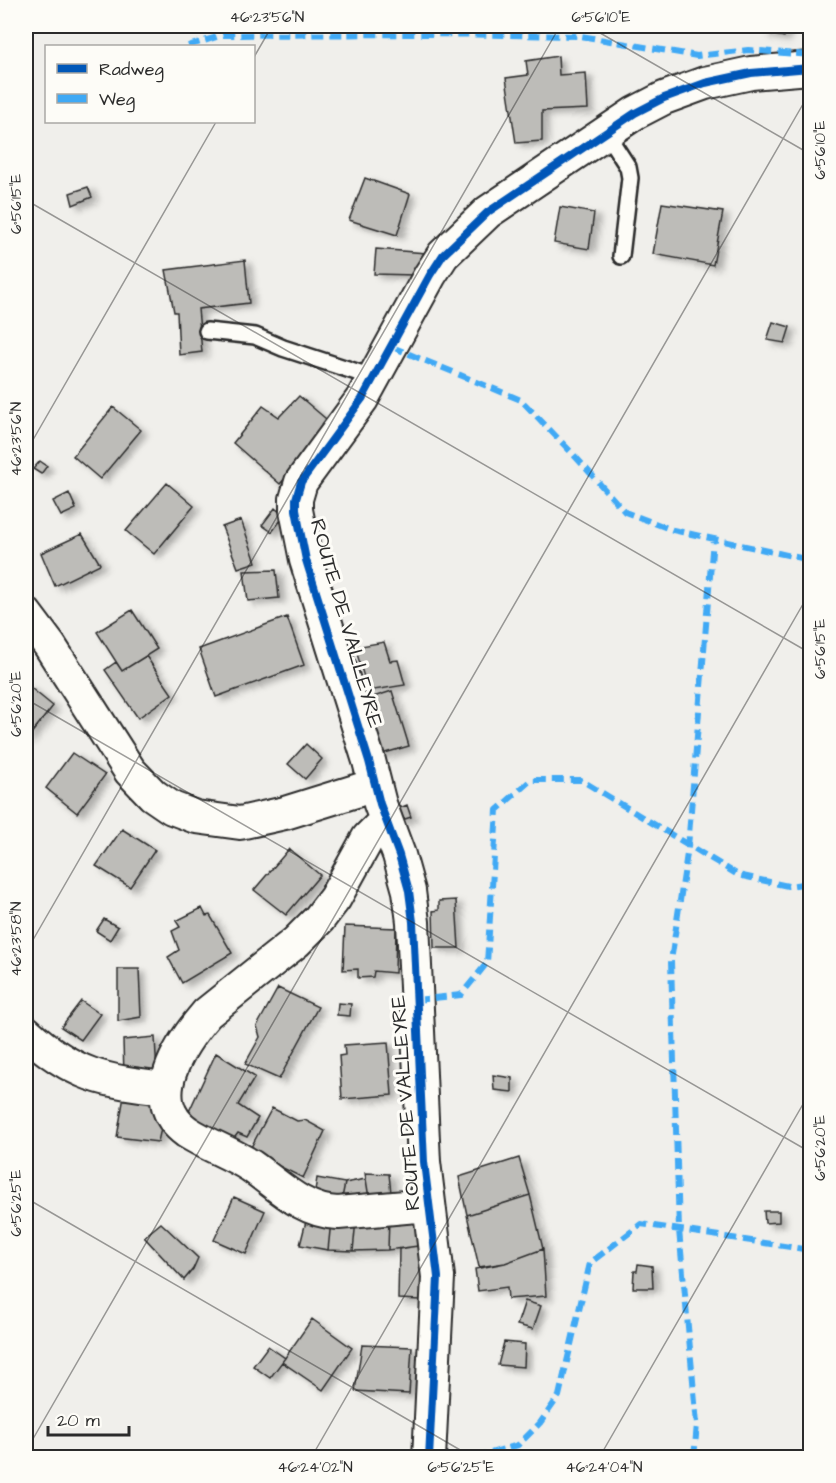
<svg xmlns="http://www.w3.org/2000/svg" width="836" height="1483" font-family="'Architects Daughter',sans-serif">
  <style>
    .building { fill: #bdbcb8; stroke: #2b2b2b; stroke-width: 1.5; filter: url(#shadow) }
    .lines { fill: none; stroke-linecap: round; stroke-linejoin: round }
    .lane-casing { stroke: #2b2b2b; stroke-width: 20 }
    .street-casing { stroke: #2b2b2b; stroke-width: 36 }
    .lane { stroke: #fdfcf7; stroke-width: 15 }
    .street { stroke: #fdfcf7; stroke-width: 32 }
    .quiet { stroke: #3fa9f5; stroke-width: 6; stroke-dasharray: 12 6; stroke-linecap: butt }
    .cycleway-casing { stroke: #fdfcf7; stroke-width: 11 }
    .cycleway { stroke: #0057b8; stroke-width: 8 }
    .ticks { fill: none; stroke: #2b2b2b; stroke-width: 1.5; stroke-opacity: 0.45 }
    .labels { text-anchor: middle; stroke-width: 6; stroke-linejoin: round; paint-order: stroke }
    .street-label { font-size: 21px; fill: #2b2b2b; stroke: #fdfcf7 }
    .neatline { fill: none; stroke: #2b2b2b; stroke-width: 2 }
    .ticks-label { font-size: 15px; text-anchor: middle; fill: #2b2b2b }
  </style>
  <defs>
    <filter id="shadow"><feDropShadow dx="6" dy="4" stdDeviation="3" flood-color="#0004"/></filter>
  </defs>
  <rect width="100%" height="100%" fill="#f0efeb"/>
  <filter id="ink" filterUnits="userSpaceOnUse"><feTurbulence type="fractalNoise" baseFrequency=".0167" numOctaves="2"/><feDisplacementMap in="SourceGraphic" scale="12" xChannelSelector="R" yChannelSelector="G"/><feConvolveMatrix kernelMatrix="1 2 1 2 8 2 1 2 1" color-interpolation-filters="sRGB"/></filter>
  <g filter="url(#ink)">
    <path class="building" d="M766 26H787L784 37 764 33Z
      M558 56 559 75 586 73 588 109 542 111V141L516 143 506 78 528 75 526 61Z
      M365 178 410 194 397 235 349 220Z
      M88 187 92 197 73 205 70 193Z
      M662 203 723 212 713 265 653 254Z
      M560 207 594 213 589 249 554 243Z
      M376 249 426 253 415 275 374 274Z
      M245 260 249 303 198 309 202 352 179 355 177 312H174L166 270Z
      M773 322 790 327 785 343 767 340Z
      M299 396 332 424 280 484 233 443 263 406 279 417Z
      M113 407 141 430 100 479 73 456Z
      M40 461 47 466 41 474 33 469Z
      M167 483 194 506 154 554 126 531Z
      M69 493 76 509 61 516 53 501Z
      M275 508 284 516 272 532 262 525Z
      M241 520 256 562 238 568 222 527Z
      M82 534 100 564 55 586 41 553Z
      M276 570 279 598 248 601 244 571Z
      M132 610 157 649 122 671 97 632Z
      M287 617 304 665 216 697 199 649Z
      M384 642 390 661 398 660 405 685 368 691 355 647Z
      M146 656 172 694 138 718 105 670 116 662 122 671Z
      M26 684 53 706 26 740Z
      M392 691 409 746 378 755 368 724 379 720 373 697Z
      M306 744 322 759 305 779 288 764Z
      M72 753 105 775 77 813 46 788Z
      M407 805 411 817 399 821 395 810Z
      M122 829 155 850 130 887 96 866Z
      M289 849 320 875 286 915 254 890Z
      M456 900 459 948H434L433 911 439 910V901Z
      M202 908 206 916 210 915 232 953 182 983 168 957 179 950 172 931 180 927 176 921Z
      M104 919 118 927 110 940 96 931Z
      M345 926 396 928 395 973 374 971 373 977 358 978V969L343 970Z
      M118 969H139L141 1017 118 1021Z
      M278 988 318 1007 279 1079 245 1064 260 1037 257 1026Z
      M81 1001 100 1014 81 1040 61 1027Z
      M338 1003 351 1004 350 1016 337 1015Z
      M155 1037 157 1076H124L123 1040Z
      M388 1042 392 1095 342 1099 339 1056 345 1055 344 1045Z
      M216 1053 255 1077 238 1105 258 1118 247 1137 238 1133 232 1141 186 1118Z
      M493 1075 512 1078V1092L494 1090Z
      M125 1090 162 1095 164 1115 158 1142 117 1137Z
      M272 1108 297 1121 305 1120 325 1131 303 1178 249 1151Z
      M519 1158 530 1195 467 1215 459 1177Z
      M365 1173 389 1174 391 1193 369 1198Z
      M317 1178 345 1183 341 1203 314 1197Z
      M366 1179 369 1198 341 1203 345 1183Z
      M530 1195 543 1249 505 1263 479 1267 467 1215Z
      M234 1197 265 1211 246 1254 214 1240Z
      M764 1211H779V1222L765 1223Z
      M418 1213V1246L388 1250 389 1217Z
      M307 1217 331 1221 328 1250 300 1245Z
      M389 1217 388 1250 353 1251 356 1220Z
      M356 1220 353 1251 328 1250 331 1221Z
      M161 1223 198 1258 193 1269 184 1280 144 1237Z
      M418 1246H422L421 1300 398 1299 399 1249Z
      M543 1249 546 1296 508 1299 507 1287 478 1291 475 1269 505 1263Z
      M638 1264 652 1266 653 1288H633L634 1271H637Z
      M525 1301 541 1306 533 1329 517 1325Z
      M312 1319 352 1348 323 1390 282 1362Z
      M504 1342 525 1344 524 1367 498 1365Z
      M362 1345 412 1347 409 1394 355 1391Z
      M268 1346 285 1358 270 1378 253 1366Z"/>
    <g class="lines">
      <defs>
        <path id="lane" d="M606 133 628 167 630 178 621 256
          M207 331 255 336 283 348 375 378"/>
        <path id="street" d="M26 614 50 646 130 771 153 795 172 808 196 817 240 823 285 813 375 785
          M386 820 368 838 335 898 319 919 296 942 207 1013C181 1043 142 1100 187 1132 207 1145 231 1153 251 1166 278 1185 303 1212 338 1213L428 1205
          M26 1032C74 1076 103 1081 166 1088
          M429 1458 438 1277 424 1162 413 922 409 891 399 855 380 804 369 761 306 560 296 510V499L301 482 362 399 430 275 443 255 488 212 635 113 664 98 705 83 751 73 810 68"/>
      </defs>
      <use href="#lane" class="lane-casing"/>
      <use href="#street" class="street-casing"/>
      <use href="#lane" class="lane"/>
      <use href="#street" class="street"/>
      <path class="quiet" d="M188 46 223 35 427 34 581 36 697 56 748 50 810 55
        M392 347 521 400 573 454 625 512 673 530 810 560
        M416 1000 461 995 487 963 497 810 531 780H581L738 875 788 886 810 883
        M474 1458 518 1445 540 1423 559 1396 590 1263 641 1224 810 1250
        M694 1458 697 1424 679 1230 671 961 688 847 713 539"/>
      <defs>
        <path id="cycleway" d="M429 1458 438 1277 424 1162 413 922 409 891 399 855 380 804 369 761 306 560 296 510V499L301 482 362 399 430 275 443 255 488 212 635 113 664 98 705 83 751 73 810 68"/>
      </defs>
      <use href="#cycleway" class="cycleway-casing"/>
      <use href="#cycleway" class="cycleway"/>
    </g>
  </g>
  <path class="ticks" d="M588 26 810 154M254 57 272 26M26 200 810 653M26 452 216 122M26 699 810 1152M26 952 560 26M26 1198 474 1458M26 1451 810 92M311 1458 810 592M599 1458 810 1092"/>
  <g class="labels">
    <g class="street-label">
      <text transform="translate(347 623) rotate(74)" y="7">ROUTE DE VALLEYRE</text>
      <text transform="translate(405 1103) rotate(-94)" y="7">ROUTE DE VALLEYRE</text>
    </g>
  </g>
  <rect width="836" height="1483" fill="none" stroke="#fdfcf7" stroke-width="66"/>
  <rect x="45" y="45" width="210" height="78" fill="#fdfcf7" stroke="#a9a8a5" stroke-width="1.5"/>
  <rect x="57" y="64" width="30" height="9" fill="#0057b8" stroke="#a9a8a5" stroke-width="1.5"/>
  <text x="99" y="75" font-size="18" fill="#2b2b2b">Radweg</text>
  <rect x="57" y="94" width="30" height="9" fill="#3fa9f5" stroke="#a9a8a5" stroke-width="1.5"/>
  <text x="99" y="105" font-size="18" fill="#2b2b2b">Weg</text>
  <path d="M48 1426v9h81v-9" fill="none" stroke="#2b2b2b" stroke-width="3"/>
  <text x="57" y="1426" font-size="18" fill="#2b2b2b" stroke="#fdfcf7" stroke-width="4.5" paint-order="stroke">20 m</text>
  <rect x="33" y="33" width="770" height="1417" class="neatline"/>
  <g class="ticks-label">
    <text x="267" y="22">46°23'56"N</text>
    <text x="601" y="22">6°56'10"E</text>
    <text transform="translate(820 150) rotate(-90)" y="5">6°56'10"E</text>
    <text transform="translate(16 204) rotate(-90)" y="5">6°56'15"E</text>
    <text transform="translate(16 439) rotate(-90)" y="5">46°23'56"N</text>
    <text transform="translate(820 649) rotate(-90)" y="5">6°56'15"E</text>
    <text transform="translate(16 704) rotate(-90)" y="5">6°56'20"E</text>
    <text transform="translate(16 939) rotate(-90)" y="5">46°23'58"N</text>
    <text transform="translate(820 1148) rotate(-90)" y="5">6°56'20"E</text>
    <text transform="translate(16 1203) rotate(-90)" y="5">6°56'25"E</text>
    <text x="315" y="1472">46°24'02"N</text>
    <text x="461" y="1472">6°56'25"E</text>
    <text x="604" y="1472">46°24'04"N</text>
  </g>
</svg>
